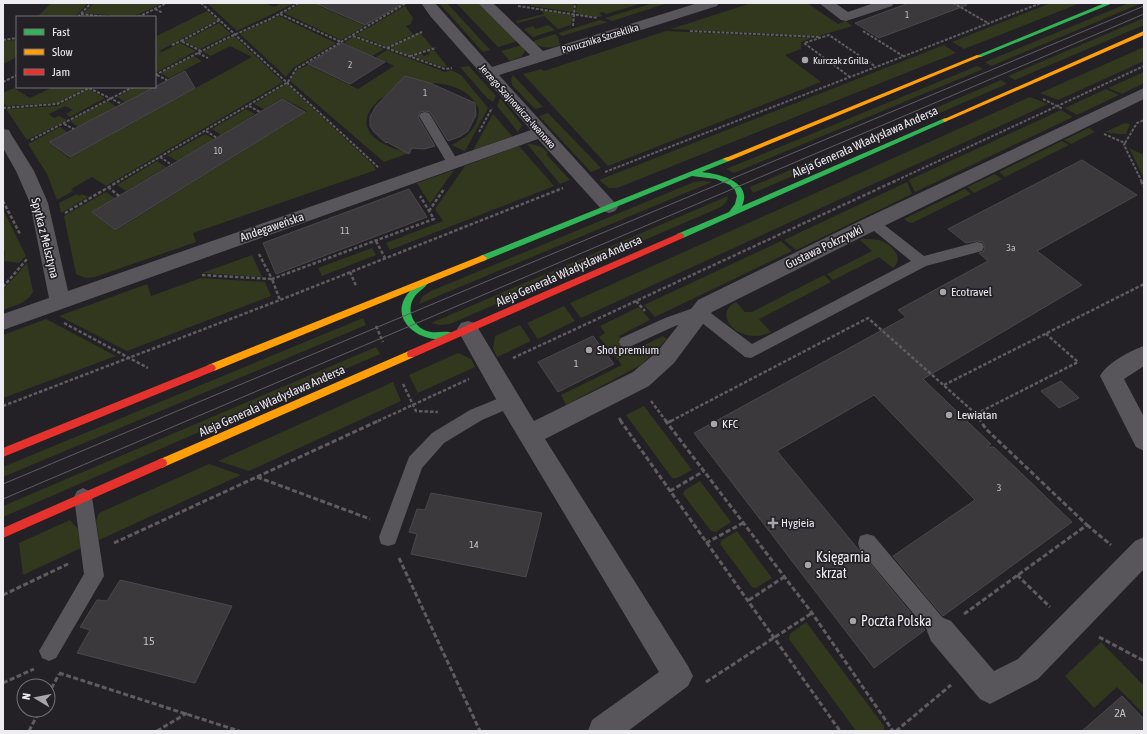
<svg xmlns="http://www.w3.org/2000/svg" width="1147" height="734" font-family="'Asap Condensed',sans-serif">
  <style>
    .green { fill: #31381d }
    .building { fill: #3b393c; stroke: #4a484a }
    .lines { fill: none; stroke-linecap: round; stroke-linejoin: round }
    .path-far2 { stroke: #5e5c5f; stroke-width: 2; stroke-dasharray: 3 1.5; stroke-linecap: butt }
    .path-far1 { stroke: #5e5c5f; stroke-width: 2.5; stroke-dasharray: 3.5 2; stroke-linecap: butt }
    .path { stroke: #5e5c5f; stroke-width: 3; stroke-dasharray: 5 2.5; stroke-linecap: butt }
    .lane { fill: #59565b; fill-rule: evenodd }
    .street { fill: #59565b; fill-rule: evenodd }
    .fast { fill: #30b455; fill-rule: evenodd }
    .slow { fill: #ff9f0a; fill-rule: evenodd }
    .jam { fill: #e5322d; fill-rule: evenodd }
    .tram { stroke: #5f5d61; stroke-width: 1 }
    .poi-dot { fill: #a6a5a9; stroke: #232026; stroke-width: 1.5 }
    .labels { text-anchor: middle; stroke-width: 3.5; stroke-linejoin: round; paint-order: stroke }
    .far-number-label { font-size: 9px; fill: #c0bfc3 }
    .far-street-label { font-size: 10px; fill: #edecf0; stroke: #232026 }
    .far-poi-label { font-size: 10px; fill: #edecf0; stroke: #232026; text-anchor: start }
    .number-label { font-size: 10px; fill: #c0bfc3 }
    .street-label { font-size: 12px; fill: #edecf0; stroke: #232026 }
    .poi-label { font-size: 12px; fill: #edecf0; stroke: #232026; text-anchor: start }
    .near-number-label { font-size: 12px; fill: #c0bfc3 }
    .near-poi-label { font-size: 14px; fill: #edecf0; stroke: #232026; text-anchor: start }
  </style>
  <rect width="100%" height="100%" fill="#232125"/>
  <path class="green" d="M51 3H88L77 15 72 17H37Z
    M94 3H163L133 17H114L108 15 84 13Z
    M207 3H265L274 7 282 3H295L237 31Z
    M302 3H324L319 6 365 26 341 40 284 13Z
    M439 3H447L490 50 483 52Z
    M456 3H478L518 41 498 47Z
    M531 3H574L573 12 531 6Z
    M577 3H643L606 14 603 12 599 13 602 16 598 17 578 14 576 12Z
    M654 3H668L612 21 605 18Z
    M751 3H807L838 24 846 21 852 26 819 36 671 29Z
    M1051 3 1078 4 964 49 952 42Z
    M1129 3H1142L991 66 985 62Z
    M405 6 413 18 411 24 406 26 413 34 387 47 356 35Z
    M541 10 571 15 573 16 571 25 558 29 544 16 518 23 516 21 544 14Z
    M207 11 217 20 159 51 162 52 180 43 196 51 155 73V37Z
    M279 16 336 43 293 68 286 77 240 34Z
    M1144 18V25L1015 80 1008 76Z
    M600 20 608 22 562 36 558 33Z
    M219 23 231 34 200 49 184 41Z
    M548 25 555 30 533 37 524 29 533 26 536 29Z
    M666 31 812 38 801 42V49L785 55 821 82 608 166 523 74 541 69 544 71Z
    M420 33 433 48 409 55 389 48Z
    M555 34 558 37 560 45C550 49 539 48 531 42Z
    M234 36 283 82 106 186 92 177 71 189 73 191 57 200 47 174 28 144 60 127 67 132 48 142 69 158 252 57 230 46 211 56 203 52Z
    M353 37 384 49 372 56 344 43Z
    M17 40V56H16L17 57 3 64V41Z
    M522 45 525 51 521 57 510 61 501 51Z
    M944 45 956 53 617 188H609L599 180Z
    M1144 47V61L1058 100 1040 93Z
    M387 50 445 72 451 70 461 75 488 108 465 151 451 145C467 138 479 127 479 109 470 88 444 81 422 84 415 85 408 88 402 90 393 93 384 95 377 102 348 130 385 150 412 152L384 162 290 81 297 70 308 65 358 89 394 66 376 57Z
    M434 50 447 66 443 67 413 56 421 53 424 56 430 54 428 51Z
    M194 56 202 61 169 78 161 73Z
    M469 66 496 96 493 102 487 98 460 67Z
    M977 66 983 69 734 173 726 169Z
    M1144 72V83L1122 94 1108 88Z
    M513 75 543 107 535 109 512 85 511 79Z
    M1001 80 1007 84 753 193 750 187Z
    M287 84 373 165 376 170 193 233 196 242 95 277 86 278 76 274 64 216 106 192 115 198 92 212 115 231 307 111 282 98 264 109 254 104Z
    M53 87H88L58 103 6 106 3 101V93L14 88 30 98Z
    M135 87H153L125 102 117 97Z
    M89 89 105 98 70 117 66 114 73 110 65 106 49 114 54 118 59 116 67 120 27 140 6 109 57 106Z
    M1106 89 1119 95 1077 115 1065 108Z
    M1030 97 1048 104 581 318 570 303Z
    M500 98 522 125 518 132 497 106Z
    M108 101 116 107 78 127 70 121Z
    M246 109 255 114 221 135 212 129Z
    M1061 110 1073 117 915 192 909 180Z
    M548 113 601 168 591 172 539 116Z
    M493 114 512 136 473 150Z
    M1125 123 1130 124 1126 134H1118L1105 132Z
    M1089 128 1095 132 1071 144 1064 140Z
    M205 134 214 139 177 161 167 155Z
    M1062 141 1069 145 1005 177 999 172Z
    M527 144C536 144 542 146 548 153L546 154 570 180 560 184Z
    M519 146 554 186 390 250 386 243 443 221 435 209 465 166Z
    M1129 148 1144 155V178Z
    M157 161 166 167 126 191 117 185Z
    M454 170 430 204 417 183Z
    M995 174 1002 179 974 193 967 187Z
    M703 181 712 182 419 304 422 297 431 291 694 182Z
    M907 182 912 194 796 250 784 240Z
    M965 189 971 194 912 223 908 222 904 219Z
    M77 194 79 196 82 194 88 197 61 213 59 203Z
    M728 196 727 201 721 207 450 324 440 325 431 323Z
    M3 210 26 256 19 263 4 261 5 253 3 246Z
    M862 239C868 239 873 239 879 240 890 243 906 258 893 268L879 257 833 280 827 274 872 251 860 240Z
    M781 241 792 251 655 317 644 305Z
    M372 248 376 255 322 276 318 268Z
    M252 255 262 277 202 273Z
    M27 263 33 292C27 303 14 306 3 310V290Z
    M824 275 831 282 759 319 771 332C741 347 710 315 736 302L745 312H752Z
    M201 278 265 282 271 296 127 351 59 316 147 284 151 296Z
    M564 306 575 321 538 339 527 323Z
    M639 307 650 320 619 336 632 351 663 336 667 339 641 365 566 405 561 395 622 365 599 337 605 333 600 326Z
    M363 318 366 325 3 477V467Z
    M46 319 116 356 3 398V335Z
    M520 325 531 341 497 357 493 348 495 336Z
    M376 347 380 354 3 517V506Z
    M458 353 471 359 475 367 418 393 409 375Z
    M393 382 401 401 249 471 218 461Z
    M644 406 692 470 677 478H672L626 415Z
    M209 464 241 475 99 540 96 521 99 513Z
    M700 481 731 522 716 532 711 531 683 494 685 490Z
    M70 520 78 529 81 548 23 575 19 543Z
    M737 531 772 578 756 588 752 587 720 544 722 540Z
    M806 622 884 726V731H856L789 639 790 634Z
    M1101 642 1144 686V714L1117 687 1094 708 1065 676Z"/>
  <path class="building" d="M315 3H404L365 25Z
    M909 3H966L967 5 879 38 855 23Z
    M342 43 385 62 350 84 308 64Z
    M185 71 195 88 70 157 49 142Z
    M405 76 430 83 475 103 476 115 468 131 461 136 448 141 430 112 425 111 420 112 418 117 435 146 424 149 412 148 409 154 387 142 386 143 374 132 370 126V117L376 106Z
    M282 99 305 112 115 230 92 212Z
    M1082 160 1137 195 1037 251 1082 285 923 379 991 444 986 447H994L1072 522 943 616 893 556 975 500 874 395 777 451 925 630 874 668 694 433 906 317 898 310 988 261 979 253 983 252 985 248 983 242 977 241 966 243 948 229Z
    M409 189 427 217 276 274 263 243Z
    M593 336 614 364 558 392 538 362Z
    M1061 381 1079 398 1059 408 1041 391Z
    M431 493 542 513 526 577 411 554 417 534 409 532 417 509 425 510Z
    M120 580 232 606 195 683 77 653 90 630 80 627 97 600 107 601Z
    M1122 696 1144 719V731H1082Z"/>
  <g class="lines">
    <path class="path-far2" d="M201 3 379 168
      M953 3 988 23
      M518 6 598 18
      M155 9 163 13
      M81 14 107 17
      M280 14 341 42
      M78 17 91 3
      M138 17 167 3
      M573 26 575 3
      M690 31 820 37
      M863 31 903 56
      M353 36 445 69 452 68
      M3 40 17 38
      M172 45 181 41
      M387 48 422 32
      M201 51 181 41 220 20
      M198 53 208 58
      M410 56 436 48
      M155 75 225 39 270 19 299 3
      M157 75 167 80
      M850 77 804 43 829 35 876 67
      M3 82 17 75
      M1043 99 1063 109
      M249 106 260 112
      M3 108 57 104 89 88 122 104
      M64 124 74 129
      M206 131 217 138
      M479 132 492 108
      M1104 134 1125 143 1124 145 1142 182
      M31 140 133 87
      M1125 143 1137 123 1144 120
      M160 157 172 165
      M605 172 1041 3
      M117 182 288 82 296 69 406 3
      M893 182 1144 66"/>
    <path class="path-far1" d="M1141 181 1144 187
      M108 187 119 196
      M3 201 20 234
      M429 211 444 189
      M65 213 119 181
      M376 241 385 258
      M259 254 272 279 434 219 420 196
      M350 272 356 286
      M202 275 272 279 280 300
      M3 287 27 259
      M636 301 645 311
      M64 323 148 368
      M376 326 383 342
      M513 358 895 181
      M403 384 416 411 438 412
      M944 385 1144 284
      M651 401 666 421
      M3 406 280 300 563 188
      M976 414 1078 362 1045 333
      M619 418 621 421
      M378 421 469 379
      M671 421 868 318 976 414 981 421"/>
    <path class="path" d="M620 420 840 731
      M665 420 812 613 893 731
      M667 423 673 420
      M257 477 370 519
      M670 491 704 471
      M1087 525 1111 545
      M114 543 380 420
      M706 543 743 523
      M399 558 480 731
      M1017 575 1050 607
      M3 595 68 564
      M749 600 784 577
      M964 614 1087 525 986 429 980 420
      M1099 637 1144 661
      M59 673 239 731
      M706 682 812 613
      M3 683 34 669
      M48 695 59 674
      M29 731 40 710
      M157 731 187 713
      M896 731 951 685"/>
    <path class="lane" d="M425 112 429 113 431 116 459 163 457 166H449L447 163 419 116 421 113Z
      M873 218 878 220 924 256 977 242 982 243 984 247 982 251 926 266 751 358 745 357 697 319 675 326 627 348 621 346 619 342 621 338 665 318 699 306 704 308 752 344 911 261 868 226 866 223 868 220Z
      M509 394 515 396 517 401 515 406 482 420 444 443 422 468 395 544 388 546 381 544 379 537 409 457 432 433 470 410Z
      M83 488 89 491 92 497 104 576 56 658 49 661 42 658 39 651 84 574 74 497 77 491Z
      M867 534 874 536 948 624 951 631 948 638 941 641 934 638 860 550 858 543 860 536Z"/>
    <path class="street" d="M421 3H435L492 67 530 55 478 3H493L543 51 698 3H719L717 6 499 75 615 203 618 207 615 211 609 213 603 211 538 139 3 330V314L49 298 30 203 16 171 3 148V129L9 130 11 134 34 171 48 203 68 291 531 130 431 17Z
      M819 3H835L848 12 874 3H894L892 6 846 21 841 20Z
      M1144 88V99L880 228 712 312 674 363 649 386 545 439 688 666 693 676 688 686 628 731H588L592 720 659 672 501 408 457 329 461 323 468 321 475 323 534 421 633 372 658 351 698 300 866 218Z
      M1144 346V366L1124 379 1144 417V451L1136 447 1100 376C1106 364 1131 350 1144 346Z
      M1144 537V569L1038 679 990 704 980 699 931 641 927 631 931 621 941 617 951 621 994 671 1018 659 1135 541Z"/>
    <path class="fast" d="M1105 3H1113L981 57 976 56Z
      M945 118 947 119V121L683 238H677L676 236 677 234 729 212 735 204 737 196 735 190 730 185 716 179 692 176 486 260 483 261 479 258 480 256 727 157H729V161L702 172C720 174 753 182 742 206Z
      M424 280 428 283C425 288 419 291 415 296 404 311 415 330 431 332 438 333 446 330 453 333L454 335 453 337C423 348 382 318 412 289 415 286 419 282 424 280Z"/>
    <path class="slow" d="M1144 31V35L947 121 945 122 942 120Z
      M977 55 982 56 729 161H727L723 159Z
      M483 255 487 258 486 260 214 371H208L206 368 208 365Z
      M411 350 414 351 415 354 414 357 166 466 162 468 158 466 157 463 158 460Z"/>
    <path class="jam" d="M680 233 683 234 684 236 683 238 414 357H408L407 354 408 351Z
      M211 364 214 365 216 368 214 371 3 457V448Z
      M162 458 166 460 167 463 166 466 3 538V528Z"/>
    <path class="tram" d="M3 484 1144 6
      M3 499 1144 14"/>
  </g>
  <g class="poi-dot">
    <circle cx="805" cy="60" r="4"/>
    <circle cx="943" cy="292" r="4"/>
    <circle cx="589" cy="350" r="4"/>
    <circle cx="949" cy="415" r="4"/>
    <circle cx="714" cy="424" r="4"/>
    <path d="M771 517h4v4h4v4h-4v4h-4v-4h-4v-4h4z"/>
    <circle cx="808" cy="565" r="4"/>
    <circle cx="853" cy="621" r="4"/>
  </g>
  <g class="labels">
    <g class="far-number-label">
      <text x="907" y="18">1</text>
      <text x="350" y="68">2</text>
      <text x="425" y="96">1</text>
      <text x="218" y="154">10</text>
    </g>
    <g class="far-street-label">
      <text transform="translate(600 38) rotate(-17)" y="4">Porucznika Szczeklika</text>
      <text transform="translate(518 106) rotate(48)" y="4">Jerzego Szajnowicza-Iwanowa</text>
    </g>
    <g class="far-poi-label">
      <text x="813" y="64">Kurczak z Grilla</text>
    </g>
    <g class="number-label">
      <text x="345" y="234">11</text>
      <text x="1011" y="251">3a</text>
      <text x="576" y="367">1</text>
      <text x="999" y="491">3</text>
      <text x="474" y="548">14</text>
    </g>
    <g class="street-label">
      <text transform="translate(865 142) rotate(-24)" y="4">Aleja Generała Władysława Andersa</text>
      <text transform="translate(272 227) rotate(-19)" y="4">Andegaweńska</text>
      <text transform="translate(45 238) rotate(76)" y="4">Spytka z Melsztyna</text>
      <text transform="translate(824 247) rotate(-26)" y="4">Gustawa Pokrzywki</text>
      <text transform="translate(569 271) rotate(-24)" y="4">Aleja Generała Władysława Andersa</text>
      <text transform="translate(272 401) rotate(-24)" y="4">Aleja Generała Władysława Andersa</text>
    </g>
    <g class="poi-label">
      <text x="951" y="296">Ecotravel</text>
      <text x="597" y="354">Shot premium</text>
      <text x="957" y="419">Lewiatan</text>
      <text x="722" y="428">KFC</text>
      <text x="781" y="527">Hygieia</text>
    </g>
    <g class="near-number-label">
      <text x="149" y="645">15</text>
      <text x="1120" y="717">2A</text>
    </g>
    <g class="near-poi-label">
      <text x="816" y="562">Księgarnia<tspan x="816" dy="16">skrzat</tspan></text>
      <text x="861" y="626">Poczta Polska</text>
    </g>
  </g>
  <rect width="1147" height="734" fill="none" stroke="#edecf0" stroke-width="8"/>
  <rect x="16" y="16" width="140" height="72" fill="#232026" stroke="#747277"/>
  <rect x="24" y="29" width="20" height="6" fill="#30b455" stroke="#747277"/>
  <text x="52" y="36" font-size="12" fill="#edecf0">Fast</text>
  <rect x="24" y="49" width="20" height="6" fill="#ff9f0a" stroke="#747277"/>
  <text x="52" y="56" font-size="12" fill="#edecf0">Slow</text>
  <rect x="24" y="69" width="20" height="6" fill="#e5322d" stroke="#747277"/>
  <text x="52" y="76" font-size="12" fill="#edecf0">Jam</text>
  <g transform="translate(36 698) rotate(280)"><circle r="19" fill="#232026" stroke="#747277"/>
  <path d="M0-3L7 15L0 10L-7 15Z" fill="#a6a5a9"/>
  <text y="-6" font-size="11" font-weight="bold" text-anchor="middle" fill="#edecf0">N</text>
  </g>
</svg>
